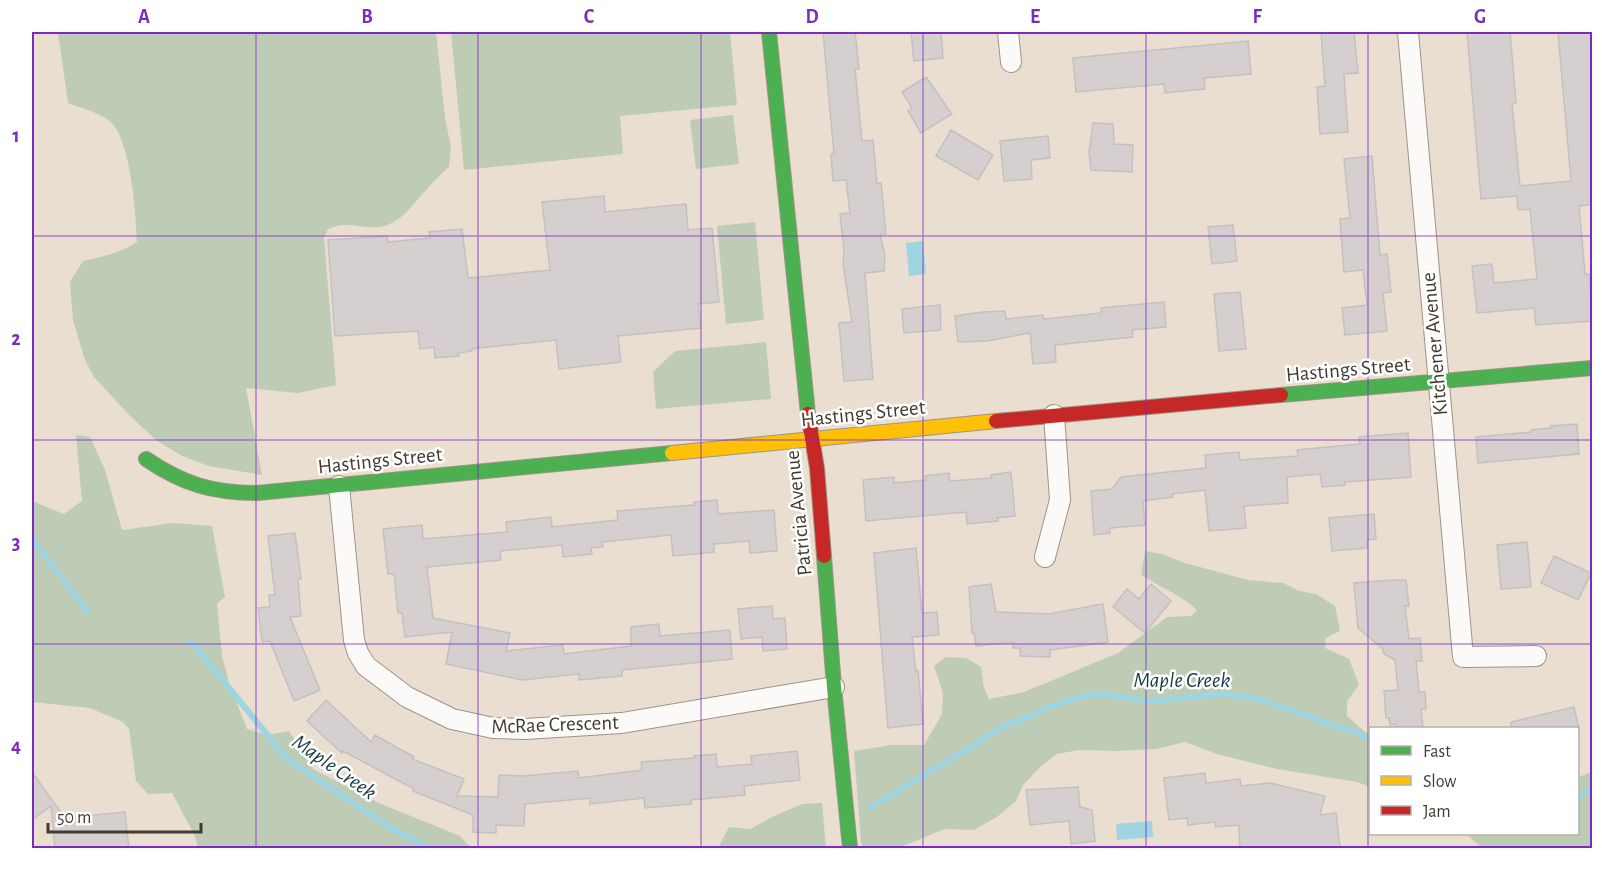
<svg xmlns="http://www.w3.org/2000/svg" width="1624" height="880" font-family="'Alegreya Sans',sans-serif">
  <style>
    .green { fill: #bfccb5 }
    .water { fill: #9fd4e1 }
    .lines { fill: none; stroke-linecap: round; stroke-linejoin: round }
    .stream { stroke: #9fd4e1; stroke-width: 6 }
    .building { fill: #d5d0cf; stroke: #c5c0c0; stroke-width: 1.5 }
    .street-casing { stroke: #9d9489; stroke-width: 22 }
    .fast-casing { stroke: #9d9489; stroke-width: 16 }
    .slow-casing { stroke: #9d9489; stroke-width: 16 }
    .jam-casing { stroke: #9d9489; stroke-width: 16 }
    .street { stroke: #fcfaf8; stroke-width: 20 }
    .fast { stroke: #4caf50; stroke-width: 14 }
    .slow { stroke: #ffc107; stroke-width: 14 }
    .jam { stroke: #c62828; stroke-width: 14 }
    .grid { fill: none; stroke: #7b2cbf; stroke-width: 1.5; stroke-opacity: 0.55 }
    .labels { text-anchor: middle; stroke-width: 5; stroke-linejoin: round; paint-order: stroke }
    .street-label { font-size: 21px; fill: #433b30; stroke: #fff }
    .water-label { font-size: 22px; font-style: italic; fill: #163b46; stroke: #fff }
    .neatline { fill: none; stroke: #7b2cbf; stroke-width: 2 }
    .grid-label { font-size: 20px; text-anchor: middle; font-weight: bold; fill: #7b2cbf }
  </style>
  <rect width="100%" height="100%" fill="#e9decf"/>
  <path class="green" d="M58 32H436L445 118 451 147 449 167C441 174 433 182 426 190 412 205 401 224 379 227 360 229 349 220 328 229L324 238 336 385 298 393 246 388 262 475 209 466 182 456 156 440 131 417 94 377 85 360 73 320 70 282 83 261C102 257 120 253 137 242 136 214 131 142 111 122 102 114 79 107 68 103Z
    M451 32H730L737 105 620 116 623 154 464 170Z
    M733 115 739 164 696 169 690 120Z
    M755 222 764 320 726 324 717 226Z
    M766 342 771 399 656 409 653 372 675 351Z
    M76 435 90 437 105 470 122 530 173 523 212 526 225 597 217 604 222 656 230 686 247 729 268 735 289 731 313 769 379 803 460 836 471 848H198L195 836 172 793 148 794 136 781 129 729 123 722 90 708 32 702V501L64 514 82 501Z
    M1145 551 1162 554 1185 563 1248 580 1283 583 1299 591 1316 594 1335 606 1340 631 1326 638 1325 648 1349 659 1359 685 1347 701V716L1365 732 1370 735V787L1357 782 1277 769 1217 754 1185 742 1157 749 1116 751 1079 750 1057 754 1041 766 1023 785 1016 801 997 817 974 830 945 829 898 848H863L861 842 854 751 892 745H924L942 714 943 693 934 666 946 657 966 658 981 667 984 688 989 699 1024 692 1118 653 1167 617 1191 616 1197 610C1181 595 1160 587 1141 575Z
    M1592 772V848H1482L1466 834H1578V777Z
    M822 803 826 848H718L729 827 750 829 774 816 802 804Z"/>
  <path class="water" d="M923 241 926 274 909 276 906 243Z
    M1152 821 1153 837 1117 840 1116 824Z"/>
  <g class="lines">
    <path class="stream" d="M32 539 87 611
      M191 641 287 759 388 826 428 848
      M1578 797 1592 789
      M871 807 968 749 1006 724 1020 721 1051 706 1083 696 1102 694 1150 701 1219 694 1255 698 1359 734 1370 740"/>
  </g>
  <path class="building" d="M823 32H855L859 69H855L862 141 873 140 877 184 881 183 886 234H880L885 256 884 271 865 273 873 379 844 381 839 323 852 322 843 264 844 250 840 214 850 213 846 180 833 181 831 154H834Z
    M911 32H941L943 58 914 61Z
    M1321 32H1354L1358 73 1344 74 1348 132 1320 134 1317 87 1325 86Z
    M1467 32H1510L1516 103 1512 104 1520 186 1571 181 1558 32H1593V204L1579 206 1585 274H1589L1593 321 1536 325 1534 308 1477 313 1472 266 1492 264 1494 283 1537 279 1530 209 1518 210 1517 196 1481 199Z
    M1248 41 1251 74 1204 78 1205 89 1165 93 1164 84 1076 92 1073 58Z
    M926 77 952 114 921 133 908 111 912 108 902 92Z
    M1093 123 1113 124 1114 144 1133 145 1132 172 1091 170 1089 153Z
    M951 130 993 155 978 180 936 156Z
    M1048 136 1050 158 1031 160 1032 179 1004 181 1000 141Z
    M1372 156 1380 255 1387 254 1391 292 1383 293 1387 331 1345 335 1342 308 1367 305 1363 270 1344 272 1340 219 1350 218 1344 159Z
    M604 196 605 212 686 204 688 230 712 228 719 302 698 304 701 328 618 336 621 362 559 369 556 340 471 349 472 351 458 353 459 356 435 358 434 347 420 349 418 331 335 336 328 240 387 236 388 242 430 238 429 232 462 229 468 278 550 270 542 202Z
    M1233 225 1237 261 1212 264 1208 227Z
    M1240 292 1246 349 1219 351 1214 294Z
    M1164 302 1166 327 1132 330 1133 337 1055 345 1056 362 1033 364 1030 333 987 341 958 342 955 316 983 312 1005 311 1006 319 1043 315 1044 319 1101 313V308Z
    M940 305 941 330 904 333 902 309Z
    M1577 424 1579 454 1478 463 1476 437 1531 432V430L1551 428V426Z
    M1408 433 1411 477 1345 482V485L1322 487 1320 474 1287 477 1288 503 1244 506 1246 528 1209 531 1205 490 1173 494V497L1143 501 1145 525 1110 528V533L1094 535 1091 491 1112 489 1121 477 1206 468 1205 455 1239 452 1240 460 1298 456 1297 450 1360 444 1359 437Z
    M1011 472 1015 516 997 518 998 521 967 524 966 512 866 521 863 480 894 477V483L926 480 925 476 949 473 950 481 991 478V475Z
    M717 500 718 514 774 510 777 551 750 553 749 541 714 544V552L673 556 671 535 602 542 603 547 591 548 592 554 563 557 562 545 500 551 501 560 427 567 433 618 510 633 506 651 563 645 564 654 631 646V627L659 624 660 636 730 630 732 659 622 670V676L579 680V674L522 680 446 664 452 632 405 637 402 613H398L394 574H388L383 529 422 525 423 539 507 532 506 522 551 517 552 527 618 520 617 511 694 505V502Z
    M1374 514 1376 539 1367 540V548L1332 551 1329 518Z
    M295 533 301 579H298L301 616 290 617 320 690 294 701 270 641 262 642 258 608 270 607 269 595H275L268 536Z
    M1527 542 1531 587 1501 589 1497 545Z
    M916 548 922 613 937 612 939 635 912 637 916 671H918L923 724 888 728 874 553Z
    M1554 556 1591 573 1578 600 1541 583Z
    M1392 580H1406L1409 606H1405L1409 639 1420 638 1422 661H1416L1419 692H1425L1426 709H1421L1423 729H1396V724L1390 725 1389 718H1386L1384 691 1398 690 1395 660 1383 653V649L1358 628 1354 583Z
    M991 584 996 612 1049 614 1103 604 1108 642 1050 650V657L1020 656V648H1013V642L976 646 974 633H972L969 587Z
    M1151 584 1171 601 1145 633 1113 607 1127 589 1139 599Z
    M772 606 773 619 785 618 787 649 763 651 762 637 741 639 738 609Z
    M326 700 371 742 375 735 414 757 412 759 464 779 457 796 498 797 499 775 523 776 578 771 579 778 642 770 641 762 695 758 694 756 716 754 717 767 752 764 751 756 797 751 800 780 744 786 745 795 691 800V804L645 808 644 798 590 804V798L525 804 524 826 496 825V833L473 832V815L413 791 414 789 343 751 342 753 307 721Z
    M1574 707 1579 729H1512L1511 722Z
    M32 772 65 818 125 812 129 849H55L51 806 32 820Z
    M1205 773 1206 783 1240 779 1241 786 1270 783 1325 796 1320 815 1336 813 1340 847 1335 849H1240L1239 825 1216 827 1215 822 1188 825 1187 818 1169 820 1164 778Z
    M1078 787 1080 807 1092 810 1095 841 1071 844 1069 821 1030 825 1026 790Z"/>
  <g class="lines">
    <defs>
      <path id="street" d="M1008 32 1011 62
        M1408 32 1463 657 1536 656
        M339 486 354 640 358 653 366 666 407 697 452 719 493 728 525 729 622 723 834 687
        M1045 557 1060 500 1054 415"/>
      <path id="fast" d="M769 32 808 414
        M1281 395 1592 368
        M146 459C183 484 212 493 257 493L672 453
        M824 556 834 687 850 848"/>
      <path id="slow" d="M672 453 996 421"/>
      <path id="jam" d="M808 414 817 468 824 556
        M996 421 1281 395"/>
    </defs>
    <use href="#street" class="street-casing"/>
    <use href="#fast" class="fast-casing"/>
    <use href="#slow" class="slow-casing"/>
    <use href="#jam" class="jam-casing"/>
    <use href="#street" class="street"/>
    <use href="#fast" class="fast"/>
    <use href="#slow" class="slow"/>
    <use href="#jam" class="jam"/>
  </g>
  <path class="grid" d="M256 32V848M478 32V848M701 32V848M923 32V848M1146 32V848M1368 32V848M32 236H1592M32 440H1592M32 644H1592"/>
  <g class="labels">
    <g class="street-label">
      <text transform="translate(1434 344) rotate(-95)" y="7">Kitchener Avenue</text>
      <text transform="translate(1348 369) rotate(-5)" y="7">Hastings Street</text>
      <text transform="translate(863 413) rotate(-6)" y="7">Hastings Street</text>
      <text transform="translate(380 460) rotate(-6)" y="7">Hastings Street</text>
      <text transform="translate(798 513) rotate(-96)" y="7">Patricia Avenue</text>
      <text transform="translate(555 724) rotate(-2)" y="7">McRae Crescent</text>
    </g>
    <g class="water-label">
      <text x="1182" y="687">Maple Creek</text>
      <text transform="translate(335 766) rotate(35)" y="8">Maple Creek</text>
    </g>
  </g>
  <rect width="1624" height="880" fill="none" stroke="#ffffff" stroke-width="66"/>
  <rect x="1369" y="727" width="210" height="108" fill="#ffffff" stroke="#b4b1ac" stroke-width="1.5"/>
  <rect x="1381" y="746" width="30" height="9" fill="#4caf50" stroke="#b4b1ac" stroke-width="1.5"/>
  <text x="1423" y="757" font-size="18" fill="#433b30">Fast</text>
  <rect x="1381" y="776" width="30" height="9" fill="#ffc107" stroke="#b4b1ac" stroke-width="1.5"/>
  <text x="1423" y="787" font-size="18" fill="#433b30">Slow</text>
  <rect x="1381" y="806" width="30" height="9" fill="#c62828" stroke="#b4b1ac" stroke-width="1.5"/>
  <text x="1423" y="817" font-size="18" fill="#433b30">Jam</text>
  <path d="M48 823v9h153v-9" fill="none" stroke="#433b30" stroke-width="3"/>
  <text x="57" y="823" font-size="18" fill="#433b30" stroke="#ffffff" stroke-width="4.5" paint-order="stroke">50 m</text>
  <rect x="33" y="33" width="1558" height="814" class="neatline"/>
  <g class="grid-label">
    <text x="144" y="23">A</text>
    <text x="367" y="23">B</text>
    <text x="589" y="23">C</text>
    <text x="812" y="23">D</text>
    <text x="1035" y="23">E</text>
    <text x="1257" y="23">F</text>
    <text x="1480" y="23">G</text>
    <text x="16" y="142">1</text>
    <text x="16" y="345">2</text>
    <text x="16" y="549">3</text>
    <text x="16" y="752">4</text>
  </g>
</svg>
